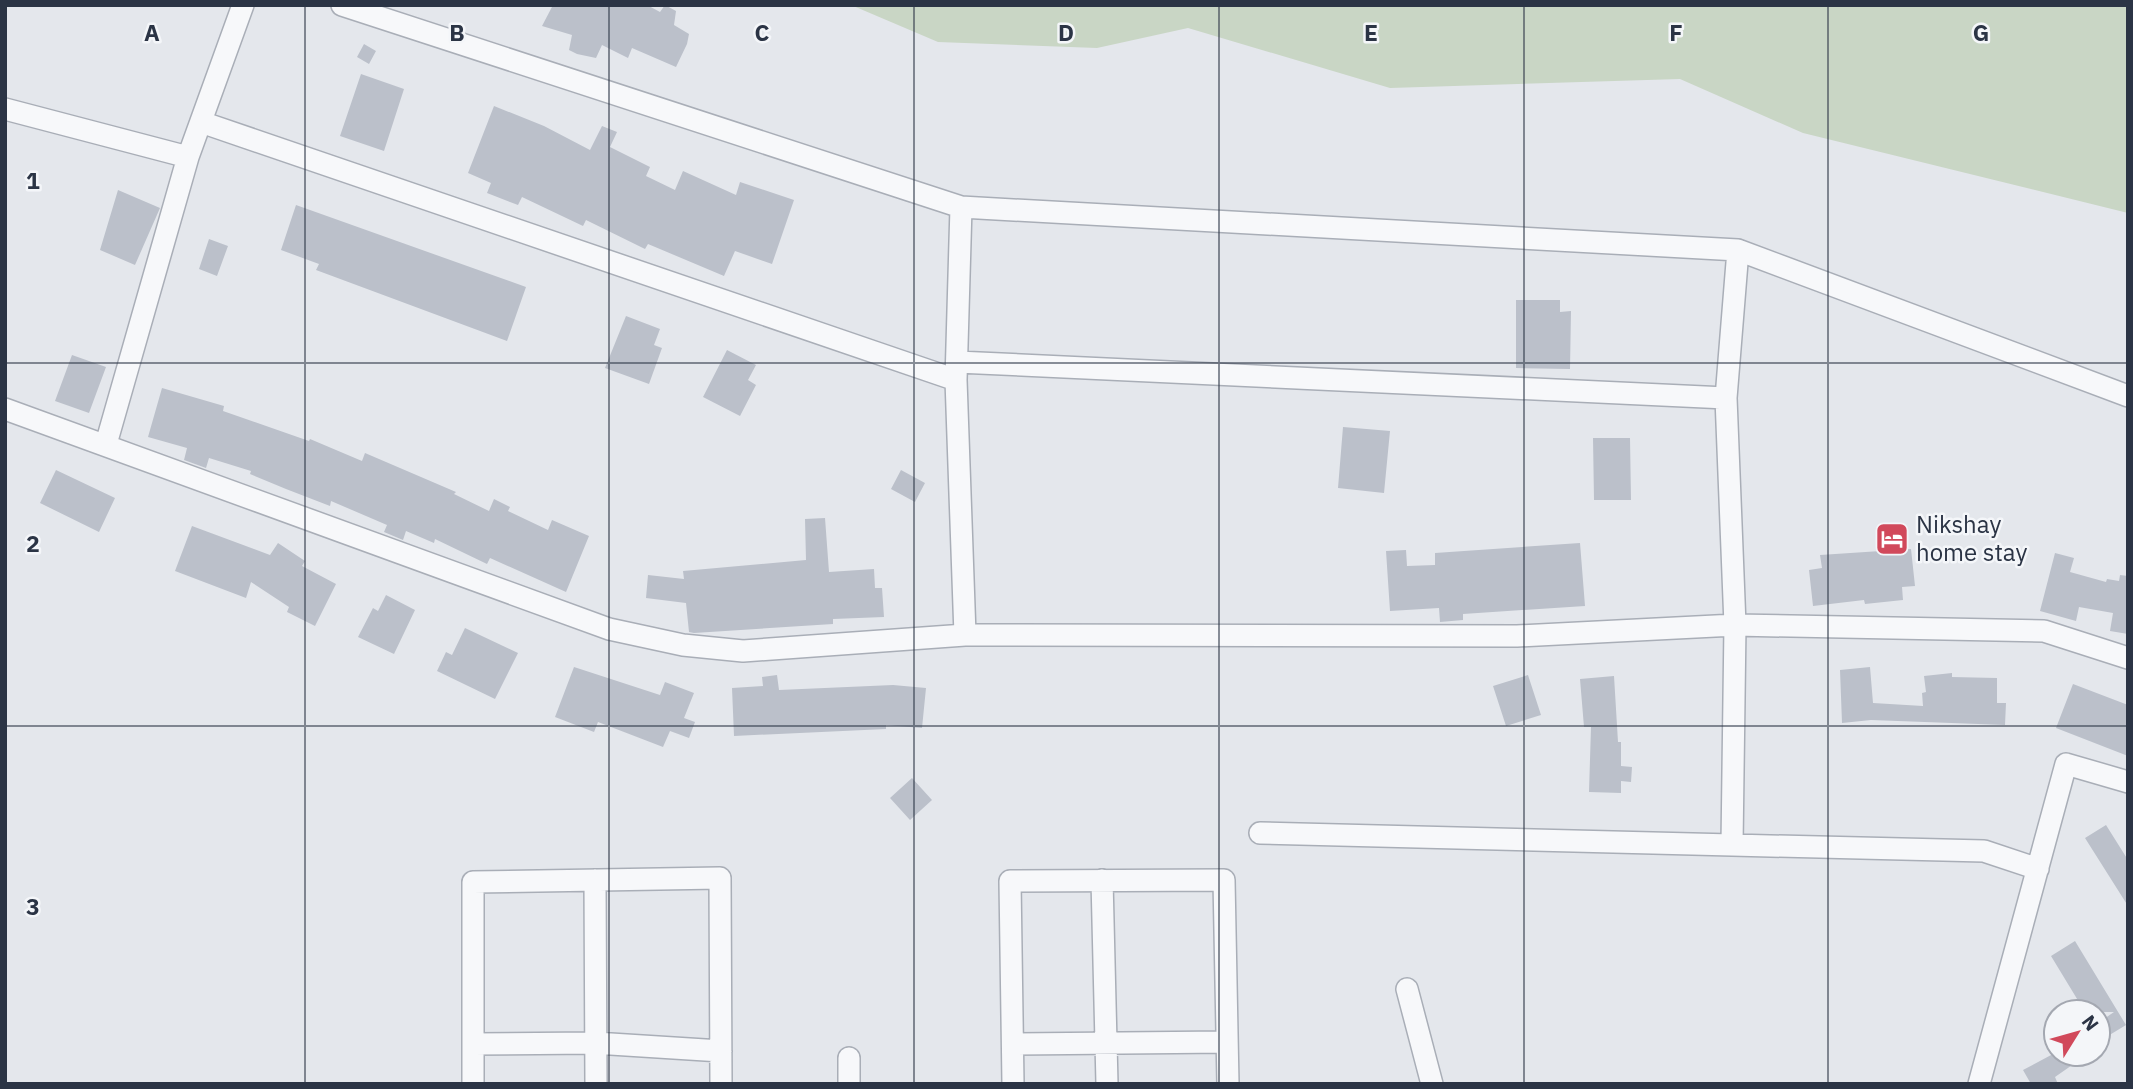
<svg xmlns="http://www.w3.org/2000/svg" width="2133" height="1089" font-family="'IBM Plex Sans',sans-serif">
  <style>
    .green { fill: #c9d6c5 }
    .building { fill: #bbc0ca }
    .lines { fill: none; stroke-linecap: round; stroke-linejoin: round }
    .minor-casing { stroke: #a9aeb7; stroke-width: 24 }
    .minor { stroke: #f7f8fa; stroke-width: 21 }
    .grid { fill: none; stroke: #2b3445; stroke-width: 2; stroke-opacity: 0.55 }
    .labels { text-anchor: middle; stroke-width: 5; stroke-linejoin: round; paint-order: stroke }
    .poi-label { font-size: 24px; fill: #2b3445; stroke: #f4f6f9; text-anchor: start }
    .grid-label { font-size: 23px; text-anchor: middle; font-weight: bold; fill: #2b3445; stroke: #f4f6f9; stroke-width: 5; stroke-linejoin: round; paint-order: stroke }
  </style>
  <rect width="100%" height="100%" fill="#e4e7ec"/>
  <path class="green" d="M851 5H2128V213L1803 133 1680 79 1390 88 1188 28 1097 48 938 42Z"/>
  <path class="building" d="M553 5H647L660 12 665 5 676 11 674 25 689 34 687 44 676 67 632 48 628 58 602 45 596 58 577 54 569 50 572 35 542 26Z
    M364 44 376 51 369 64 357 57Z
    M361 74 404 89 384 151 340 136Z
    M494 106 544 126 590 150 602 126 617 132 610 147 650 167 646 176 675 190 683 171 736 195 740 182 794 200 772 264 735 251 724 276 648 244 645 249 586 220 583 226 522 197 518 205 487 193 491 183 468 173Z
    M118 190 160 208 135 265 100 250Z
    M296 205 526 287 507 341 316 270 319 264 281 250Z
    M209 239 228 246 217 276 199 269Z
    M1516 300H1560V312L1571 311 1570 369 1516 368Z
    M626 316 660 329 654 345 662 348 649 384 605 368Z
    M727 350 756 365 748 380 756 385 740 416 703 397Z
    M72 355 106 367 89 413 55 401Z
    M162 388 224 406 223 411 309 441 310 439 362 461 365 453 456 492 454 494 489 511 494 499 510 507 508 511 548 530 552 520 589 536 566 592 490 558 487 564 435 539 434 543 406 531 403 540 384 532 387 525 331 501 330 506 286 489 250 474 251 471 209 458 206 468 184 460 187 448 148 437Z
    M1343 427 1390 431 1384 493 1338 488Z
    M1593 438H1630L1631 500H1594Z
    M56 470 115 498 99 532 40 503Z
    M901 470 925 483 915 502 891 489Z
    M825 518 829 572 874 569 875 588H882L884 617 833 619V624L694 633 689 632 686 603 646 598 648 575 684 579 683 571 806 560 805 519Z
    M192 526 270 555 278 543 305 561 302 566 336 584 315 626 287 612 289 607 251 582 246 598 175 571Z
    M1580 543 1585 606 1463 614V620L1440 622 1439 608 1390 611 1386 551 1406 550 1407 566 1435 565V553Z
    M1911 549 1915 586 1902 587 1903 600 1865 604 1864 600 1813 606 1809 570 1822 568 1820 555Z
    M2055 553 2074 558 2070 572 2106 582 2107 579 2119 581 2120 575 2128 576V634L2110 631 2113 613 2079 607 2076 621 2040 611Z
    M386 595 415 610 394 654 358 637 373 608 378 611Z
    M465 628 518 653 495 699 437 671 446 652 452 655Z
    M574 667 660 695 665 682 694 693 684 718 695 722 689 738 670 731 663 747 598 722 594 732 555 717Z
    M1870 667 1873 703 1923 706 1922 693 1926 692 1924 676 1952 673V677L1997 678V703H2006L2005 725 1871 720 1842 723 1840 670Z
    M777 675 779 690 893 685 926 688 922 728 886 725V729L734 736 732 688 763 686 762 677Z
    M1528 675 1541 715 1506 726 1493 686Z
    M1614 676 1618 742H1621V766L1632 767 1631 782 1621 781V793L1589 792 1591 727H1584L1580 679Z
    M2073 684 2128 705V756L2056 728Z
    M912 778 932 800 910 820 890 798Z
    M2106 825 2128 860V906L2085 838Z
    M2075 941 2126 1025 2098 1042V1023L2114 1012H2085L2051 956Z
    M2053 1054H2088L2055 1077 2058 1084H2031L2023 1070Z"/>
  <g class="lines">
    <defs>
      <path id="minor" d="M5 109 188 157 243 5
        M201 122 956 380 961 207 342 5
        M961 207 1738 250 1726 398 1735 625 1517 636 965 635
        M1738 250 2128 396
        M957 362 1726 398
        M5 409 609 629 683 645 743 651 965 635 956 380
        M106 444 188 157
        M1260 833 1732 845
        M2038 869 1984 851 1732 845 1735 625 2044 631 2128 658
        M595 880 596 1084
        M1102 880 1107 1084
        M1407 989 1432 1084
        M473 1044 595 1043 721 1051
        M1013 1044 1227 1042
        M849 1058V1084
        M473 1084V882L720 878 721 1084
        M1013 1084 1010 881 1224 880 1228 1084
        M1979 1084 2066 764 2128 782"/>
    </defs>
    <use href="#minor" class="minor-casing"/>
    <use href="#minor" class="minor"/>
  </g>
  <path class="grid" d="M305 5V1084M609 5V1084M914 5V1084M1219 5V1084M1524 5V1084M1828 5V1084M5 363H2128M5 726H2128"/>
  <defs>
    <symbol id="hotel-square" viewBox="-11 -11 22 22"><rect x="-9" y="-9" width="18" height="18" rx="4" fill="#d1495b" stroke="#f4f6f9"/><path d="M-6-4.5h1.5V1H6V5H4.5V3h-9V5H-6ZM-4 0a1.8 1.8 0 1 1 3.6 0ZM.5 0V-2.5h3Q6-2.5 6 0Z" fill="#fff"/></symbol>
  </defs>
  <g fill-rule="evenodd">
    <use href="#hotel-square" x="1873" y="520" width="38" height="38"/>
  </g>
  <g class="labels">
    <g class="poi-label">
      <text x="1916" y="533">Nikshay<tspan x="1916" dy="28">home stay</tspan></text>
    </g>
  </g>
  <g class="grid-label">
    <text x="152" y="41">A</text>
    <text x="457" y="41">B</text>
    <text x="762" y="41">C</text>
    <text x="1066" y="41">D</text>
    <text x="1371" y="41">E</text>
    <text x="1676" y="41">F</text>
    <text x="1981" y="41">G</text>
    <text x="33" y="189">1</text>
    <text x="33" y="552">2</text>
    <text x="33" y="915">3</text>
  </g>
  <rect width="2133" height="1089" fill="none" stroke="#2b3445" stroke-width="14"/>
  <g transform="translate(2077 1033) rotate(53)"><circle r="33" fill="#f4f6f9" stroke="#a4a8b1" stroke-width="2"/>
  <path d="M0-5L12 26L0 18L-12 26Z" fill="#d1495b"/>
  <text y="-10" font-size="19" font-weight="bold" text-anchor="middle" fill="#2b3445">N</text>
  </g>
</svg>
